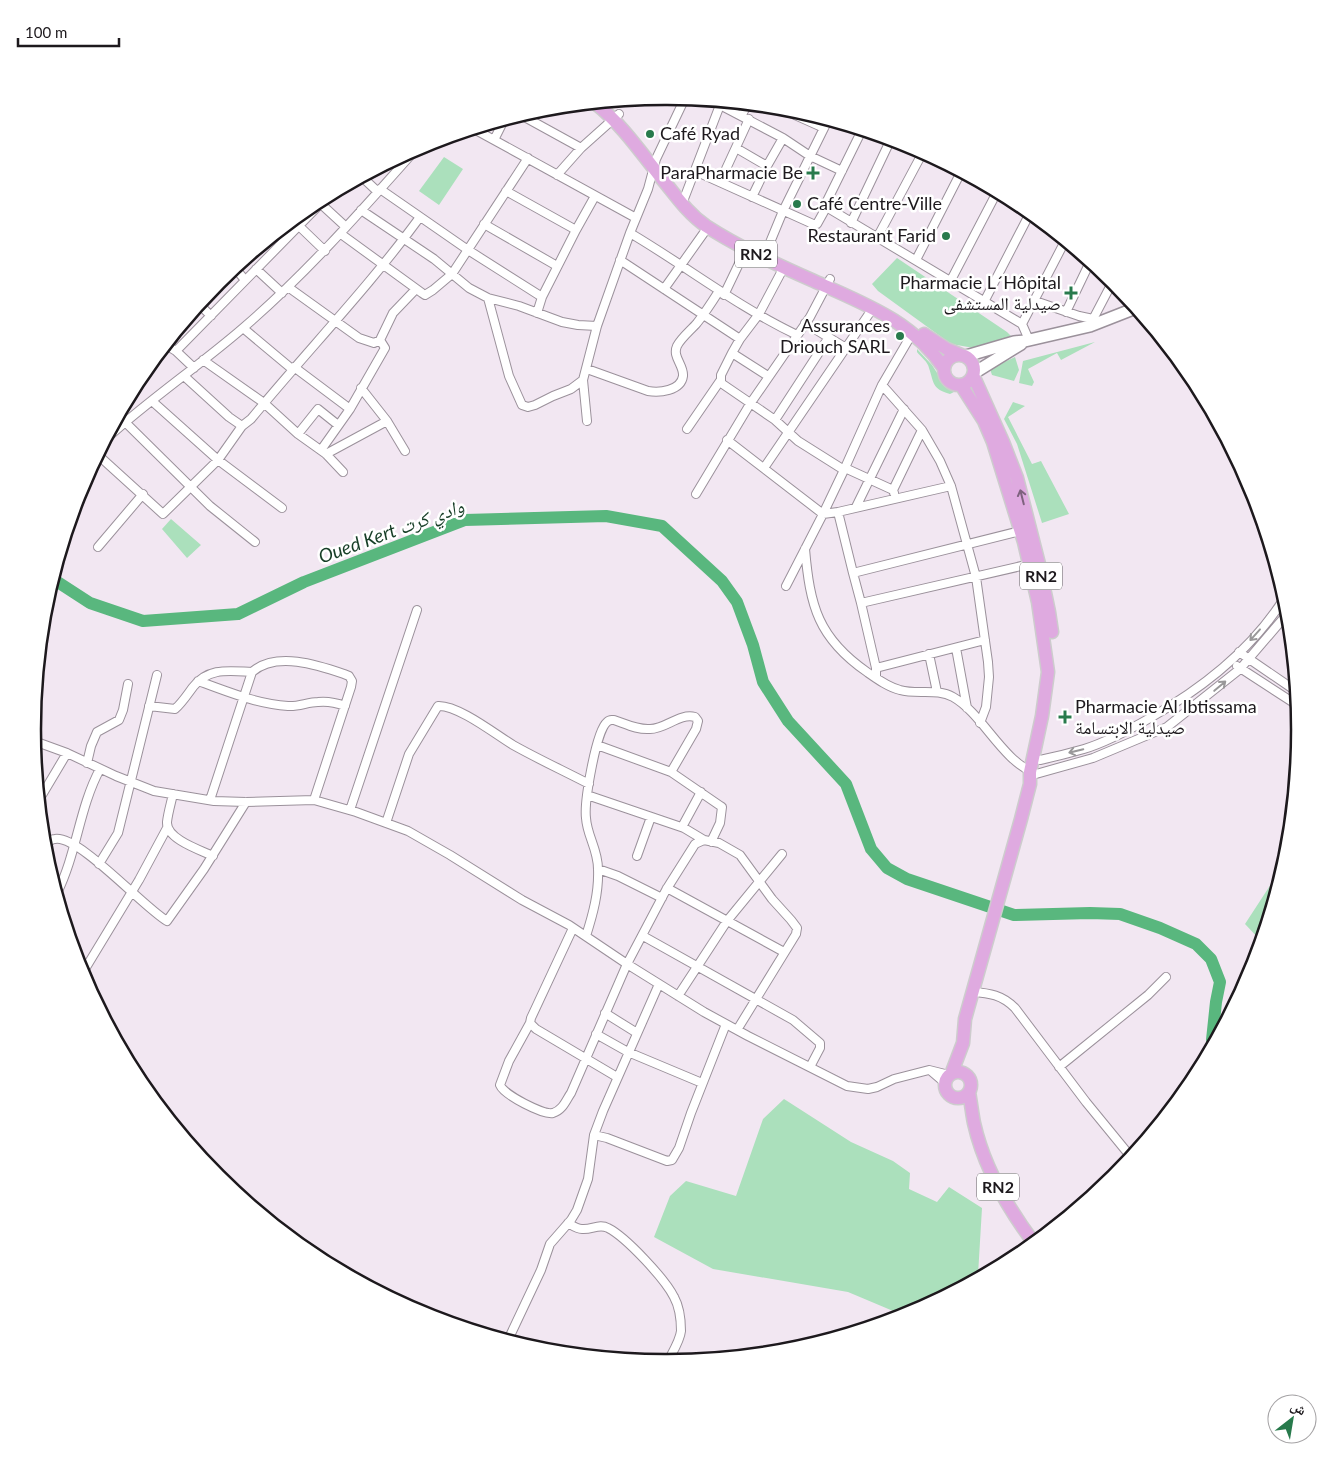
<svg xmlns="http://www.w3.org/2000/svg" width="1332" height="1459" font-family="Lato,'Noto Naskh Arabic',sans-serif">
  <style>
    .green { fill: #abe0bc }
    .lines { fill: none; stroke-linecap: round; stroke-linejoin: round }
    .river { stroke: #59b77e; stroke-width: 12 }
    .minor-casing { stroke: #9b919b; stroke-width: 10 }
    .secondary-casing { stroke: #9b919b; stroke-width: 14 }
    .primary-casing { stroke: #cdcccd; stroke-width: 15 }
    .minor { stroke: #fff; stroke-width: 8 }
    .secondary { stroke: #fff; stroke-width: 11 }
    .primary { stroke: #dfaae0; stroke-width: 12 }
    .oneway { stroke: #7e627e }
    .oneway2 { stroke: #999899 }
    .poi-dot { fill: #287a4c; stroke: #fff; stroke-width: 2 }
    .labels { text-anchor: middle; stroke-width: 5; stroke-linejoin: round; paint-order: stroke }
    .shield { fill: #fff; stroke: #615e61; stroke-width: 1 }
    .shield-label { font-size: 16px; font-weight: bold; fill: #1d191d }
    .poi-label { font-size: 18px; fill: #1d191d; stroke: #fff; text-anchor: end }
    .water-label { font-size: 19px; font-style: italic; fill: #173e27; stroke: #fff }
    .rim { fill: none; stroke: #1d191d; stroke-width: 2.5 }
  </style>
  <rect width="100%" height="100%" fill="#f2e7f2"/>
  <path class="green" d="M444 157 463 169 439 205 419 191Z
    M897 258 1007 332 1011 336 974 348 951 344 878 291 872 284Z
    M1095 342 1061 360 1057 353 1028 369 1034 382 1032 386 1019 383 1023 361Z
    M917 349 932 365 946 387 954 392 950 394C932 389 934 383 929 368 928 362 921 357 917 352Z
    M1015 357 1019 370 1014 381 992 375 990 369Z
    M1013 402 1025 406 1008 417 1032 464 1041 461 1069 514 1042 523 1017 444 1004 419Z
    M171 519 201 545 187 558 162 529Z
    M1284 864 1261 941 1245 924Z
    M784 1099 851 1142 893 1161 910 1173 909 1189 937 1202 949 1187 982 1208 978 1275 979 1277 905 1316 848 1292 713 1269 654 1237 670 1196 686 1181 736 1196 763 1119Z"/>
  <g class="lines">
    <path class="river" d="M53 579 90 603 143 621 238 614 304 582 465 520 606 516 662 526 722 581 737 602 753 645 763 682 788 721 846 784 871 849 887 868 907 879 1014 915 1090 913 1120 914 1160 928 1196 944 1211 959 1220 982 1216 1002 1212 1040 1214 1042"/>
    <defs>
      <path id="minor" d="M777 107 824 128
        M521 115 581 148
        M741 116 748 104
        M474 129 636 218
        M862 130 827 201 828 208 1022 324 1029 340
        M494 140 504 120
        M736 148 767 166 783 138
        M695 171 813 224H817L827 206
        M557 175 581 148 619 114
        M362 177 378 192
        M720 182 749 119
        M380 189 468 250 542 297 537 313
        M506 191 576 230
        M752 197 767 166
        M321 204 346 227
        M682 204 720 105 783 138 810 156 842 171
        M361 210 434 259 469 288 488 298 519 306 562 322 578 325 597 326
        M851 223 891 139
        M484 224 557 266
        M299 226 325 251
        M630 233C686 266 738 307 797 335
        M341 234 422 293 425 295 433 290 452 274 528 158
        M877 238 923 152
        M764 257 783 211 828 120
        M620 260 740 339
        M916 260 961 172
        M235 268 245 280
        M256 269 282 293
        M950 282 997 192
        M288 287 359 338 374 343 380 340 393 313 416 289
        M664 289 708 227
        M724 295 746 249
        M542 297 576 230 595 196
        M488 298 509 376 522 405 528 407 535 405 553 396 571 389 583 380 597 326 630 233 648 189 656 159 685 98
        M1035 301 1079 316 1093 319
        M984 302 1030 213
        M199 304 211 316
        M1066 312 1090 262
        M805 323 846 348
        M1091 323 1113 281
        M1022 324 1065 241
        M243 328 292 369
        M166 345 176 351 194 368
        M176 351 330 194
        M732 353 721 375V383L775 420 798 441 844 470 823 514 786 586
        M203 360 264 403 298 434 326 454 343 472
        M294 367 350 409
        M587 369 648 391C659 393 681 391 683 376 684 365 672 357 677 346 681 338 691 330 697 323 705 313 712 302 719 291
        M184 376 229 417 242 426
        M768 376 732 353 740 339 759 314 784 267
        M583 380 587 421
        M882 385 922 430 940 461 951 486 976 577 988 662 989 677 986 707 980 723
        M361 388 387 421 405 451
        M152 401 218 460 282 508
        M775 420 829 337
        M125 422 210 506 255 542
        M687 429 720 381
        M298 434 318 409 338 425
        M107 438C150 399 199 366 243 328 307 273 362 210 418 147
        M727 440 823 514 838 512 853 573 1020 531
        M321 450 350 409 385 348 380 340
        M326 454 387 421
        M98 455 163 514 218 460 242 426 251 419C307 351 368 288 420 217
        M764 468 873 308
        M845 468 893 490 894 493
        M844 470 882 385 913 332
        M893 490 922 430
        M696 494 750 404 810 317 830 279
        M856 507 904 409
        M838 512 951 486
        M98 547 143 494
        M805 549C810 606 818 638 867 672 877 679 888 687 900 690 917 695 937 688 953 697 983 714 1001 760 1036 774L1093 758 1167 727 1240 669 1288 613
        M853 573 861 603
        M956 648 967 708
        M1239 652 1296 691
        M929 654 937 692
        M1237 666 1297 705
        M876 668 985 640
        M876 678V668L861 603 1030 564
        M198 681C227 691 256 704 288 706 298 707 308 702 318 702 328 701 337 703 345 706
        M149 706 175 709C182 703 187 695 193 687 209 667 229 671 252 672
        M34 741 67 753 116 776 154 791 214 801 246 802 314 800 356 812 408 831 450 855 522 900 569 925 627 964 704 1012 748 1036 847 1086 868 1089 877 1087 894 1079 929 1070 949 1075
        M597 745 671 772 719 805 722 807 720 823 711 842
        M1040 760C1054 757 1070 753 1084 749 1107 742 1129 730 1150 718 1203 688 1252 650 1285 597
        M87 763 91 746 97 732 119 720 123 710 128 684
        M173 794C171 803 168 813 167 822 166 839 200 850 213 856
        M587 795 684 828 704 840
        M39 800 67 753
        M210 800 252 672C276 651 318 665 344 674L349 676 352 681 351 687 314 800
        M350 810 417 610
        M386 823 409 754 438 706C458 705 495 734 513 745 538 759 564 771 589 784
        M682 827 701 792
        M44 849C47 845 49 839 55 839 79 835 143 907 167 921L204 869 246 802
        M637 856 651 817
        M99 864 118 833 157 675
        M598 869 618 876 662 898
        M667 888 784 952
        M57 893C77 853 79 808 100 769
        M573 928 531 1018 530 1023 536 1029 617 1077
        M586 936C593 914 599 892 598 869 598 849 587 836 586 818 584 802 596 731 607 722 610 719 611 720 614 720 626 724 637 730 650 729 666 729 679 713 695 717L698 721 696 729 671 772
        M643 936 793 1020 820 1043V1048L810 1067
        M82 974 139 880 167 828
        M972 992C990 993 1002 995 1015 1008L1086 1102 1131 1157
        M678 996 727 921 782 854
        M605 1013 637 1033
        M530 1023 509 1061 500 1085C504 1095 543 1115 553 1113 563 1110 566 1100 571 1093L627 964 666 890 695 844 704 840 719 843 740 855 772 899 791 920 797 928 796 934 737 1030
        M596 1034 628 1052 702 1083
        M1059 1067 1148 995 1166 977
        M931 1071 945 1083
        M594 1135 607 1138 667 1161 672 1160 679 1148 691 1113 726 1024
        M568 1223C573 1226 577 1229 582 1229 592 1230 599 1223 608 1228 626 1237 665 1279 674 1297 679 1306 681 1321 681 1331 680 1341 672 1353 667 1363
        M508 1340 541 1270 550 1244 571 1220 577 1210 588 1179 594 1135 603 1111 659 984"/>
      <path id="secondary" d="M966 356 1014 342 1025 341 1090 326 1136 308
        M974 373 1021 344"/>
      <path id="primary" d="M595 103C623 125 644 157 667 185 679 200 690 215 706 226 743 250 785 268 825 286 872 307 914 324 944 368
        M924 334 947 349 961 355
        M944 370a15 15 0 1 1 30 0a15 15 0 1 1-30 0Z
        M973 375 1003 442 1017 478 1039 564 1049 612 1052 632
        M945 1085a13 13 0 1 1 26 0a13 13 0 1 1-26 0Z
        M952 1072 963 1043 965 1019 1021 819 1030 784V772L1042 716 1048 672 1038 602 1024 542 993 442 984 421 961 385
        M969 1092C971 1103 972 1113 974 1123 984 1168 1007 1207 1034 1243"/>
    </defs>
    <use href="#minor" class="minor-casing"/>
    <use href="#secondary" class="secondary-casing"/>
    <use href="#primary" class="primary-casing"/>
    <use href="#minor" class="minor"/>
    <use href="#secondary" class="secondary"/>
    <use href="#primary" class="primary"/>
  </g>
  <defs><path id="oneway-shaft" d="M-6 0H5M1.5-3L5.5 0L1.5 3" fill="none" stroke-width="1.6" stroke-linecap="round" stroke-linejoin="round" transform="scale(1.25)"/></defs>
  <use class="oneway" href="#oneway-shaft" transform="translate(1022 497) rotate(-104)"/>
  <g class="oneway2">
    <use href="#oneway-shaft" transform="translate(1255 635) rotate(132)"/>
    <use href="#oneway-shaft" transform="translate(1220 686) rotate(-40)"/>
    <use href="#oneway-shaft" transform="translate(1076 751) rotate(166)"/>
  </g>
  <g class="poi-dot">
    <circle cx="650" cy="134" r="5"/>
    <path d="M810.5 165.5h5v5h5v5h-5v5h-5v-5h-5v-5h5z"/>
    <circle cx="797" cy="204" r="5"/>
    <circle cx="946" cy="236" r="5"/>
    <path d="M1068.5 285.5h5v5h5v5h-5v5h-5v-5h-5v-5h5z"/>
    <circle cx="900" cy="336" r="5"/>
    <path d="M1062.5 709.5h5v5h5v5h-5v5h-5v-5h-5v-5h5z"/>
  </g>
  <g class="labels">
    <g class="shield">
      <rect x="735" y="240.5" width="42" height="27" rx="4"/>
      <rect x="1020" y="562.5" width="42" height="27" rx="4"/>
      <rect x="977" y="1173.5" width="42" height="27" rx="4"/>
    </g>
    <g class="shield-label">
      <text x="756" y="260">RN2</text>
      <text x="1041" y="582">RN2</text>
      <text x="998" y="1193">RN2</text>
    </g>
    <g class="poi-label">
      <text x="660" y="140" text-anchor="start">Café Ryad</text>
      <text x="803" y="179">ParaPharmacie Be</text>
      <text x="807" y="210" text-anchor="start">Café Centre-Ville</text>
      <text x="936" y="242">Restaurant Farid</text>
      <text x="1061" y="289">Pharmacie L´Hôpital<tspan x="1061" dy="21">صيدلية المستشفى</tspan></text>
      <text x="890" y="332">Assurances<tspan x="890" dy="21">Driouch SARL</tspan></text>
      <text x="1075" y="713" text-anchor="start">Pharmacie Al Ibtissama<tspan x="1075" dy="21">صيدلية الابتسامة</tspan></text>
    </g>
    <g class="water-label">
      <text transform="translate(391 531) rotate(-20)" y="7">Oued Kert وادي كرت</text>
    </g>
  </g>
  <path d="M0 0H1332V1459H0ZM665 105H667A624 624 0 0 1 1291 729V730A624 624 0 0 1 667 1354H665A624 624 0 0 1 41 730V729A624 624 0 0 1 665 105Z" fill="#fff" fill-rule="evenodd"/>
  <path class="rim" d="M665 105H667A624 624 0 0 1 1291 729V730A624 624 0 0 1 667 1354H665A624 624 0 0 1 41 730V729A624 624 0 0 1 665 105Z"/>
  <g transform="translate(1292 1419) rotate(31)"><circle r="24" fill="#ffffff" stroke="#a5a3a5"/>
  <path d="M0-4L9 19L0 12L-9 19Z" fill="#287a4c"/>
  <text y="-8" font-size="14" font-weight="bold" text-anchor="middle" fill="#1d191d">ش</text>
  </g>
  <path d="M18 38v8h101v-8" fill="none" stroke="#1d191d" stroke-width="2.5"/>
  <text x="25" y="38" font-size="15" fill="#1d191d" stroke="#ffffff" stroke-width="4" paint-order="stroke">100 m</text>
</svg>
